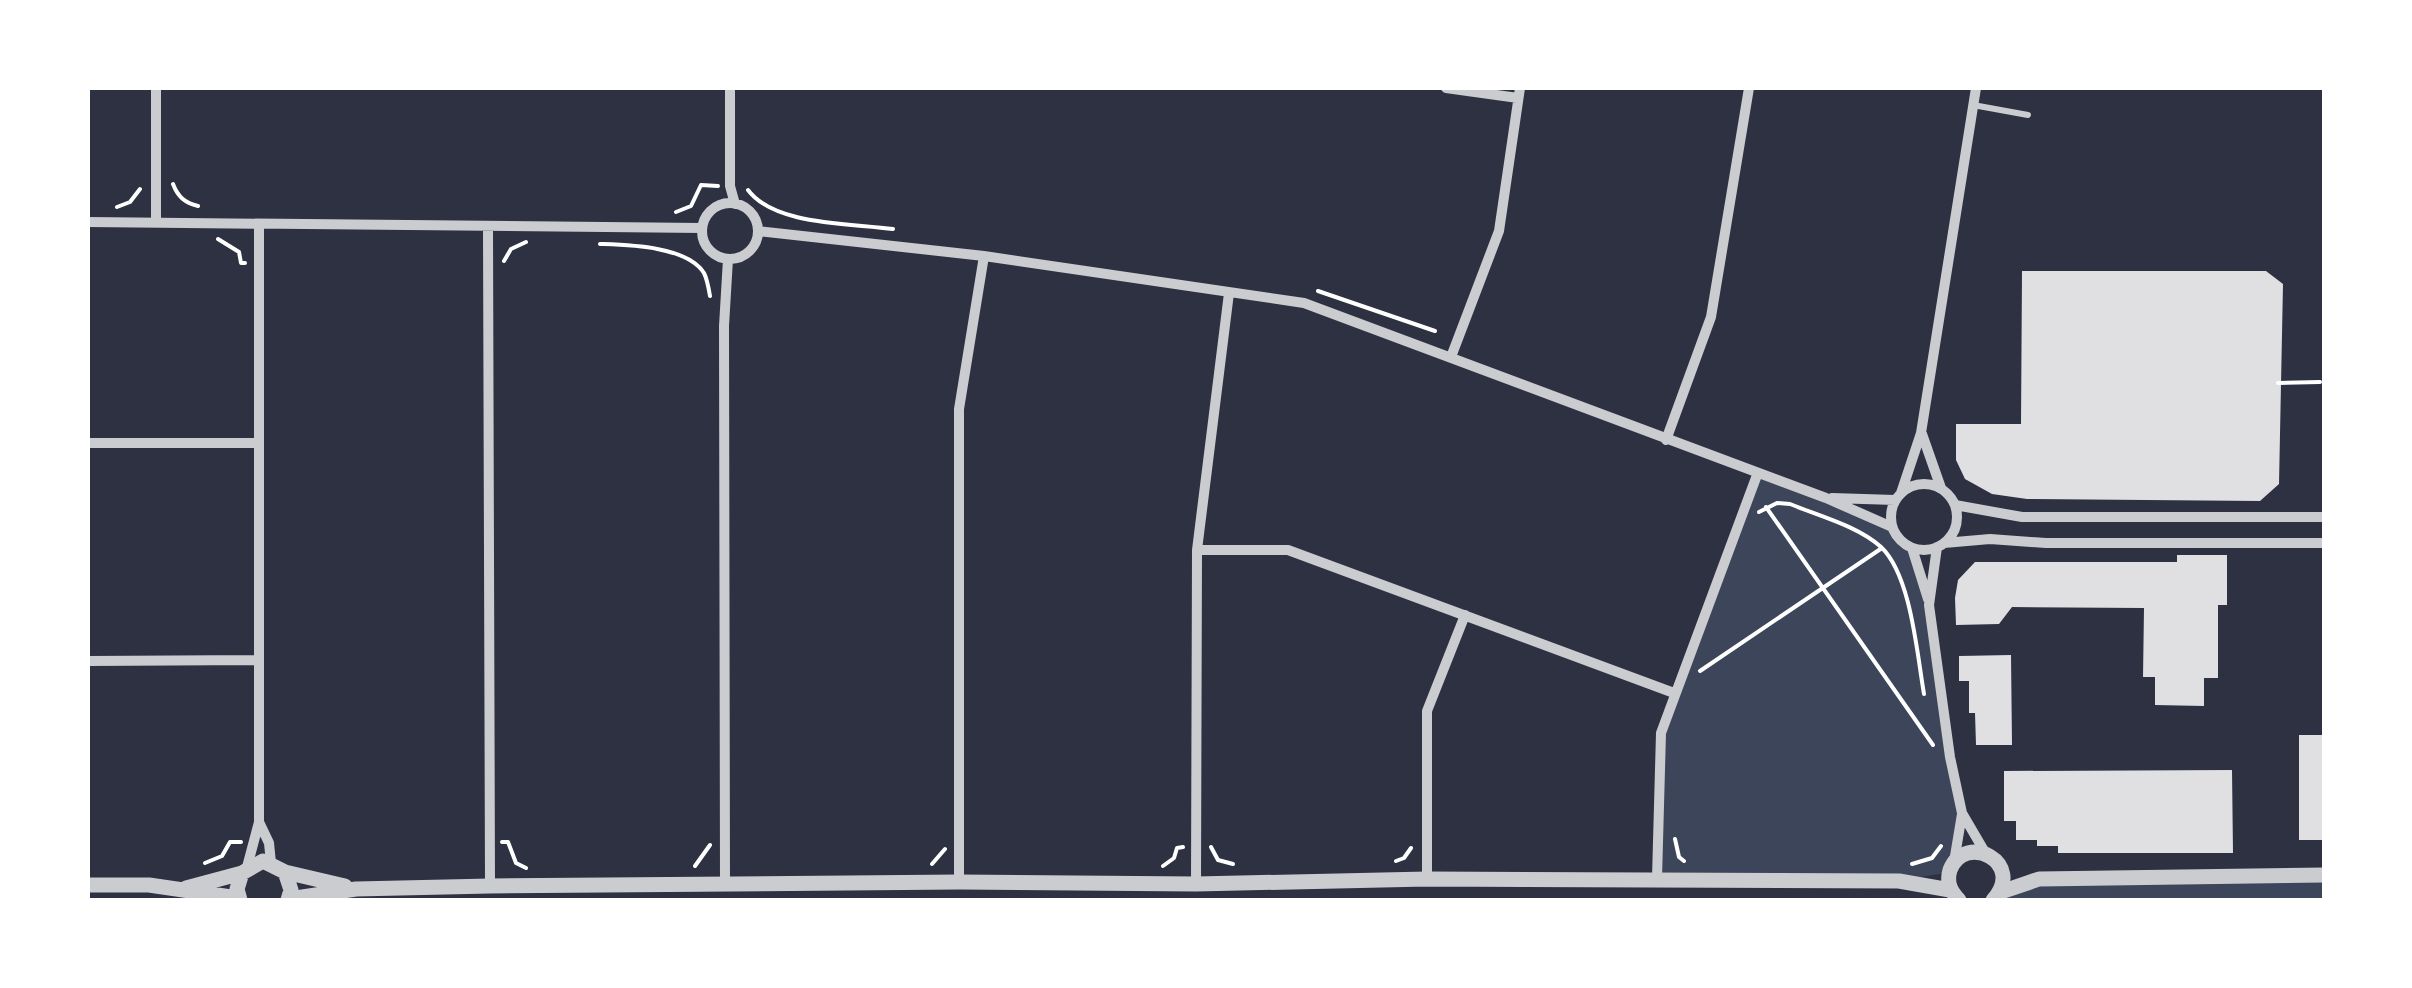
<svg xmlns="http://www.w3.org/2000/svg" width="2412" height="988" font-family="'Noto Serif',serif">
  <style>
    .green { fill: #3c4559 }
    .building { fill: #e0e0e3 }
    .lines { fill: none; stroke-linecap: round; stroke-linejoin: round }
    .path { stroke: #fff; stroke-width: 4 }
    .service { stroke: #caccd0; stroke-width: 6 }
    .minor { stroke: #caccd0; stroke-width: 10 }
    .tertiary { stroke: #caccd0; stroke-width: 15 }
  </style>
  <rect width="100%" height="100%" fill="#2d3142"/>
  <path class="green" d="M1757 475 1892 527 1897 537 1912 548 1929 605 1962 813 1950 872 1899 881 1657 878 1661 733Z
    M2324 875V900H1993L2039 879Z"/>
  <path class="building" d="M2022 271H2266L2283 284 2279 484 2260 501 2027 499 1992 494 1965 479 1956 460V424H2021Z
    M2177 555H2227V605H2218V678H2204V706L2155 705V677H2143L2144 608 2012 607 1999 624 1956 625 1955 598 1958 580 1975 562H2177Z
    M2011 655 2012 745H1976L1975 713H1969V681H1959V656Z
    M2299 735H2324V840H2299Z
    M2232 770 2233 853H2058V846H2037V840H2016V821H2004V771Z"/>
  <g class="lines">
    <path class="path" d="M173 184C178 197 185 203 198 206
      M748 190C775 226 851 223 893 229
      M117 207 130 202 140 189
      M676 212 691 206 701 185 718 186
      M218 239 239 252 241 263H245
      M600 244C628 245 687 246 704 273 707 279 709 290 710 296
      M504 261 511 249 526 242
      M1318 291 1435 331
      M2278 383 2320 382
      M1766 507 1933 745
      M1759 512 1777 503 1790 504C1819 516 1858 526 1881 547 1911 575 1917 654 1924 694
      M1700 671 1882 548
      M1675 839 1679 857 1684 861
      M502 842H508L516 863 526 868
      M1211 847 1218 860 1233 864
      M1396 861 1404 858 1411 848
      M205 863 222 856 230 842H241
      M932 864 945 849
      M1912 864 1932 858 1941 846
      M695 866 710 845
      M1163 866 1174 858 1177 848 1183 847"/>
    <path class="service" d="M1973 105 2028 115"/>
    <path class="minor" d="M730 88V186L735 204
      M1446 88 1518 98
      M702 231a28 28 0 1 1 56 0a28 28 0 1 1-56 0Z
      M88 222 702 228
      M156 222V88
      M488 228 490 886
      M758 231 984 256 1304 303 1826 498 1892 527
      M1451 357 1499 231 1520 88
      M1922 434 1941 488
      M1666 440 1711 317 1749 88
      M88 443H259
      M1891 517a33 33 0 1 1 66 0a33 33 0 1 1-66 0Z
      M1901 493 1921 433 1976 88
      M1832 498 1895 500
      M1955 505 2022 517H2324
      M1944 543 1990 539 2046 543H2324
      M1937 547 1929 605 1950 757 1962 813 1986 854
      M1912 548 1928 599
      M1197 550H1288L1674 693
      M88 661 258 660
      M259 822 269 843 271 863
      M1954 862 1962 814
      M247 867 259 822V225
      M1657 878 1661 733 1757 475
      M1427 879V711L1465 615
      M959 882V409L984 256
      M1196 884 1197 550 1229 293
      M725 886 724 326 728 259"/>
    <path class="tertiary" d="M285 872 345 886
      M88 885H149L238 898
      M186 888 242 873
      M2001 892 2039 879 2324 875
      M289 899 356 889 490 886 959 882 1196 884 1427 879 1899 881 1950 890
      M240 900 237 889 242 873 263 861 285 872 291 890 288 900
      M1959 900C1951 892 1946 883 1950 870 1965 831 2027 863 1993 900"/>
  </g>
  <rect width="2412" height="988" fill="none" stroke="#ffffff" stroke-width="180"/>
</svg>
